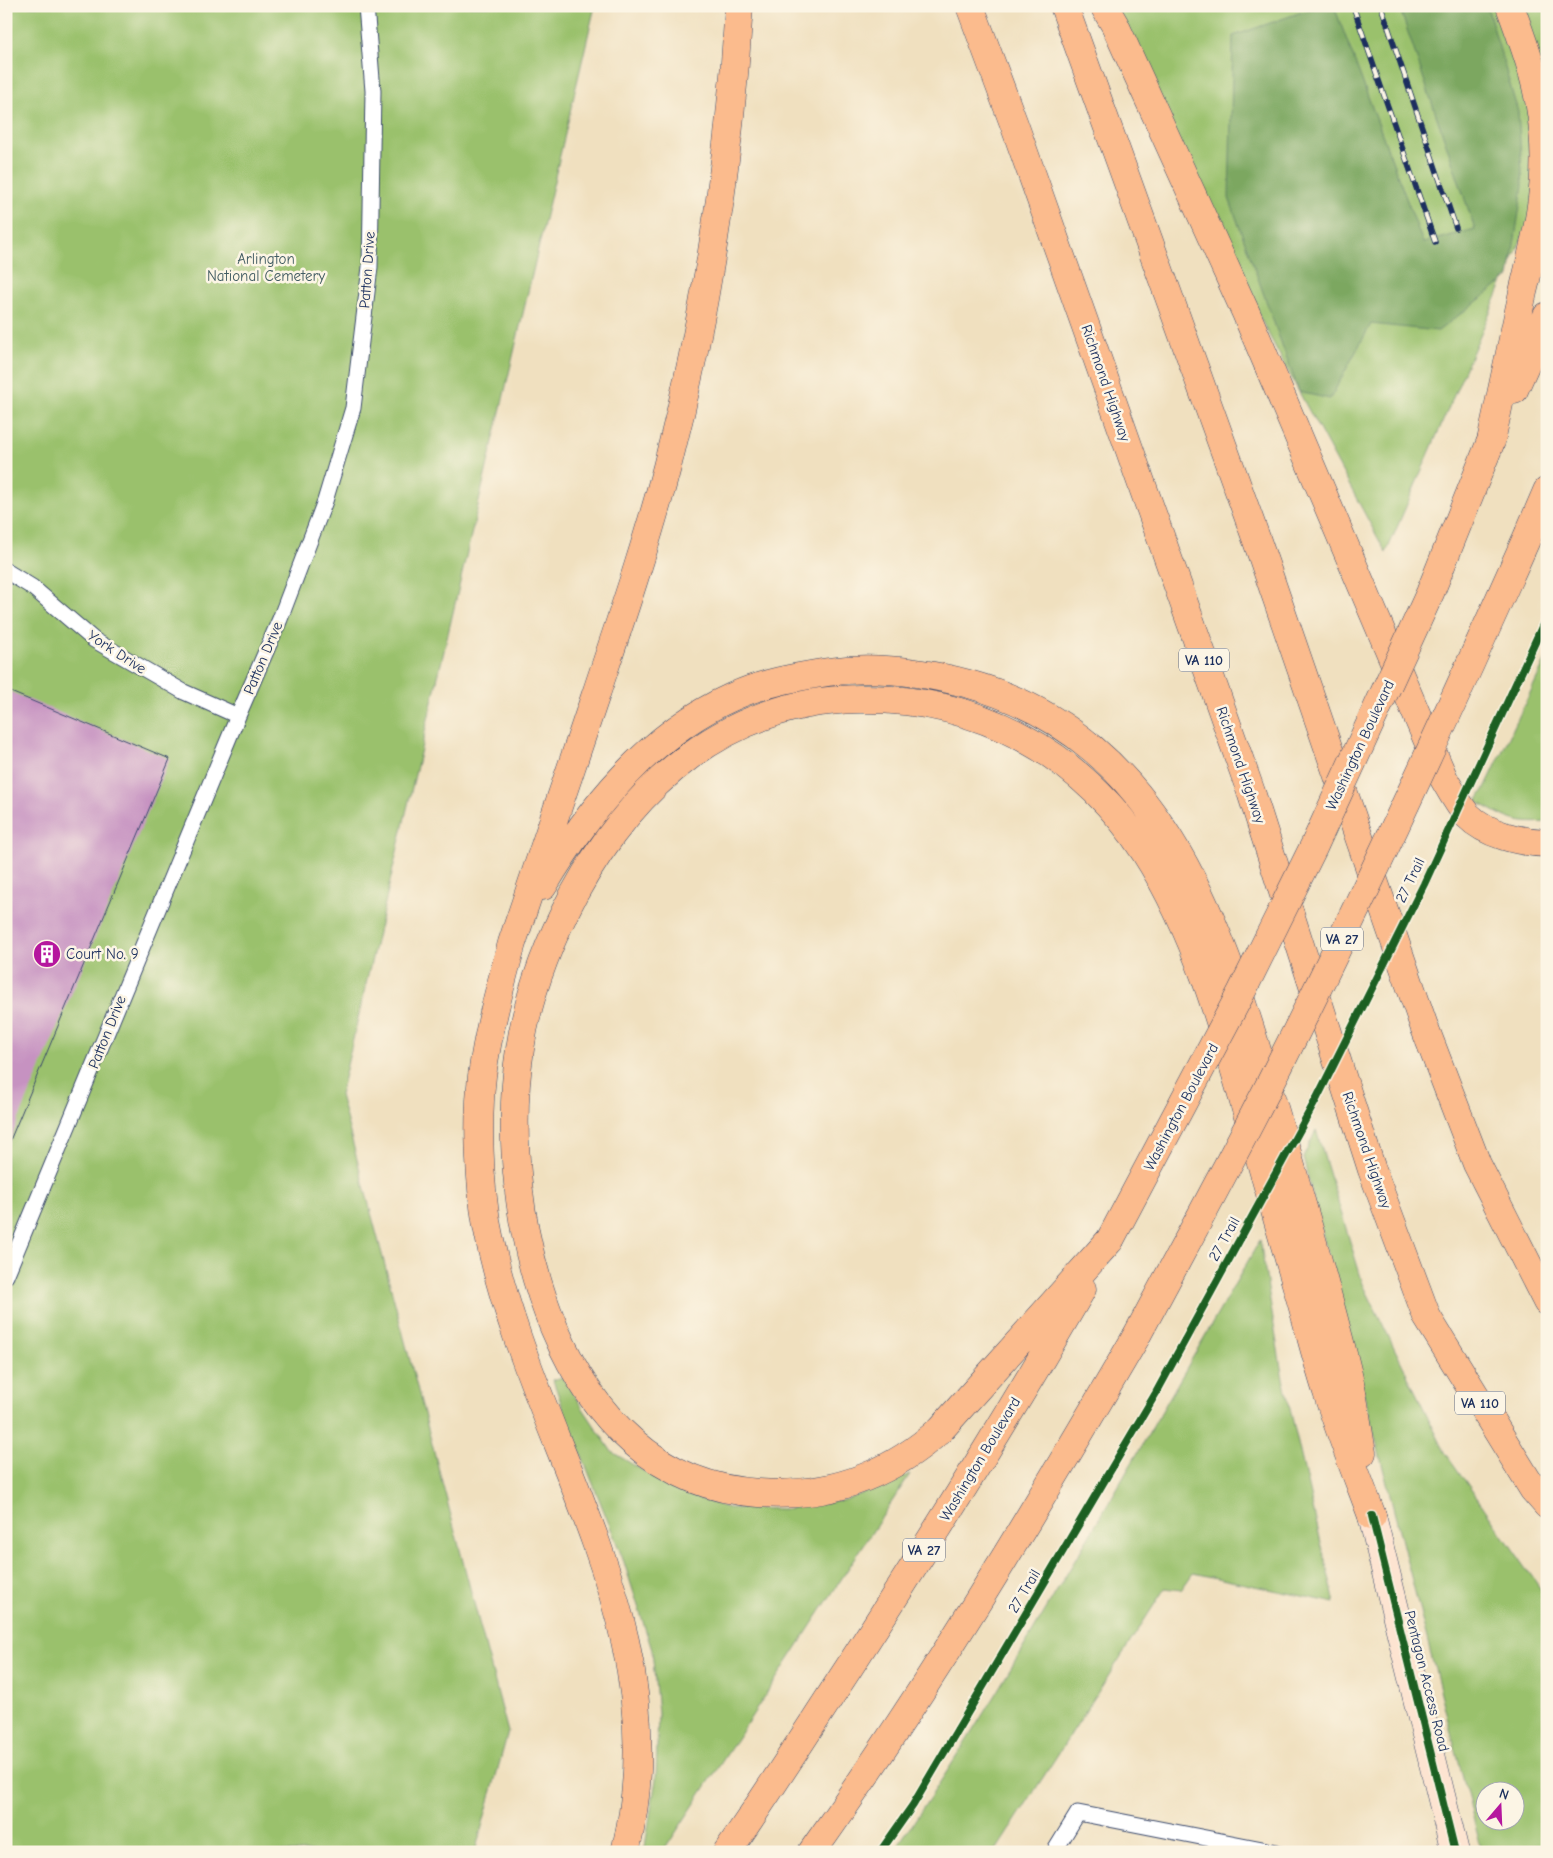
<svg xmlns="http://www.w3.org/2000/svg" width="1553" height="1858" font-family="'Comic Neue',sans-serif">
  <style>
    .green { fill: #9ac16c; stroke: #5a7865; fill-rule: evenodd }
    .forest { fill: #7ba760; stroke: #4b6b5f }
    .building { fill: #c692c1 }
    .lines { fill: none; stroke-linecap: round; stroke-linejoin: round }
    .lane-casing { stroke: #3b4a6d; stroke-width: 17 }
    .secondary-casing { stroke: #3b4a6d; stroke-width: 29 }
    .highway-casing { stroke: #3b4a6d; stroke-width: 29 }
    .lane { stroke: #fff; stroke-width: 15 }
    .secondary { stroke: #fde4d1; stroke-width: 28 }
    .highway { stroke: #fbbb8d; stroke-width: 28 }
    .rail-casing { stroke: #1b2f5e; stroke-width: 5.5 }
    .rail { stroke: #fcf5e5; stroke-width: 4; stroke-dasharray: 11; stroke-linecap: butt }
    .highway-bridge-casing { stroke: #3b4a6d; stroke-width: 29; stroke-linecap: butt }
    .highway-bridge { stroke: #fbbb8d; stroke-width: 28 }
    .cycleway-casing { stroke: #fcf5e5; stroke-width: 11 }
    .cycleway { stroke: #1b5e20; stroke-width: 8 }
    .labels { text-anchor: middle; stroke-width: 5; stroke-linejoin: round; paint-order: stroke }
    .shield { fill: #fcf5e5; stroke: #5e6a86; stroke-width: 1 }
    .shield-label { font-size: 14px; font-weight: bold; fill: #1b2f5e }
    .park-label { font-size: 15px; fill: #415b62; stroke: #fcf5e5 }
    .street-label { font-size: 15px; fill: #1b2f5e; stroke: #fcf5e5 }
    .poi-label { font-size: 15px; fill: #1b2f5e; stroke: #fcf5e5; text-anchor: start }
  </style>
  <rect width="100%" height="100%" fill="#fcf5e5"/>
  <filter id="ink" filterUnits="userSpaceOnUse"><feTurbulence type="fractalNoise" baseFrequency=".02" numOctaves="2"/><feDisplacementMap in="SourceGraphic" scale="10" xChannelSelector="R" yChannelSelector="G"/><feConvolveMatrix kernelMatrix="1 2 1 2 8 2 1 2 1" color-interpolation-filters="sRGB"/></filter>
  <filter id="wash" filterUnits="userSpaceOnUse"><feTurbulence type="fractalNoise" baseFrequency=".0096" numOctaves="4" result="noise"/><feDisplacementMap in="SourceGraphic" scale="20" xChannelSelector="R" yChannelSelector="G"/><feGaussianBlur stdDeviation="1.12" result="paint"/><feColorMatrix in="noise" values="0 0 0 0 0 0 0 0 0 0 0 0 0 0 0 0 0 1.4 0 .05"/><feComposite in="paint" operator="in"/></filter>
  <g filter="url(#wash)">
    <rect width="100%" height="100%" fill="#f0e0bf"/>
    <path class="green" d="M6 6H595L340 1095 508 1732 475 1852H6Z
      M1096 6H1547V180L1386 553 1299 392Z
      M1547 657V822C1513 825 1506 817 1477 802L1485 788Z
      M1316 1130 1363 1284 1445 1452 1547 1598V1852H1482L1303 1158ZM1486 1790H1516V1820H1486Z
      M1260 1240 1282 1374 1335 1603 1193 1573 1181 1590 1165 1588 995 1852H893C949 1772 999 1689 1048 1606 1120 1485 1190 1362 1260 1240Z
      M562 1377 612 1452 679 1492 728 1508 785 1509 845 1500 910 1474 663 1852H644L656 1779 658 1713 652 1650 623 1559 564 1411 553 1380Z"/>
    <path class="forest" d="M1319 6H1334L1423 243 1475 229 1399 6H1487L1518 112 1523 186 1509 277 1438 331 1371 324 1330 399 1299 392 1229 198 1233 36Z"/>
    <g id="blocks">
      <path class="building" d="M6 690 170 759 6 1150Z"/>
    </g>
  </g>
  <g filter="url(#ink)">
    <use href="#blocks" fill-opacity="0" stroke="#3b4a6d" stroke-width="1"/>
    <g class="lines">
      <defs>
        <path id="lane" d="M6 571 32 587 94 640 184 692 238 716
          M6 1276 238 716 280 619 325 501 353 408 370 267 373 91 366 6
          M1054 1852 1078 1813 1277 1852"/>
        <path id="secondary" d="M1372 1516 1455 1852"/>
        <path id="highway" d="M970 6 1014 124 1251 792 1372 1170 1427 1317 1533 1489 1547 1505
          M1064 6 1256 538 1424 1026 1477 1164 1547 1302
          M1104 6 1115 25 1246 313 1444 779C1451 791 1458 804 1467 815 1487 835 1520 842 1547 843
          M1514 390 1547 316
          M1491 441C1502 391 1512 341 1523 292 1536 239 1549 186 1543 131 1540 87 1525 47 1510 6
          M1529 533 1547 491
          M543 886C589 809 649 734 732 697 762 683 796 677 828 672 876 665 923 672 969 684 1179 742 1230 959 1284 1142 1307 1222 1331 1302 1350 1383 1355 1406 1358 1430 1362 1453
          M1110 1240 941 1429C889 1476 829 1498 759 1493 556 1481 495 1212 520 1049 528 994 548 943 574 894 634 784 727 701 859 699 978 697 1080 752 1145 852 1204 944 1230 1055 1260 1159 1273 1204 1286 1249 1299 1294 1309 1328 1317 1362 1328 1395 1341 1436 1357 1476 1372 1516
          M625 1852C683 1624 527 1439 487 1226 479 1182 477 1121 482 1076 488 1031 500 987 512 943 540 860 568 777 596 694 621 619 647 543 667 467 706 316 730 162 739 6
          M727 1852C769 1792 808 1730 848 1669 929 1544 1008 1418 1082 1289
          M812 1852C930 1686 1034 1512 1136 1337"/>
      </defs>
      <use href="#lane" class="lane-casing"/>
      <use href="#secondary" class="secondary-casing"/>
      <use href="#highway" class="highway-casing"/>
      <use href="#lane" class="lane"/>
      <use href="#secondary" class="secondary"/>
      <use href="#highway" class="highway"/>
      <defs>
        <path id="rail" d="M1353 6 1435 242
          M1381 6 1456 228"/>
      </defs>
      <use href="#rail" class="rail-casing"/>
      <use href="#rail" class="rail"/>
      <defs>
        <path id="highway-bridge" d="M1110 1240 1242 991 1314 846 1430 593 1491 441
          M1136 1337C1186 1243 1238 1149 1285 1054 1371 883 1451 708 1529 533"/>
      </defs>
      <use href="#highway-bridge" class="highway-bridge-casing"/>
      <use href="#highway-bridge" class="highway-bridge"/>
      <defs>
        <path id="cycleway" d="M1372 1516 1455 1852
          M880 1852 913 1805 1156 1393 1317 1098 1424 884 1547 616"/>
      </defs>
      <use href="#cycleway" class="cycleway-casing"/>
      <use href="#cycleway" class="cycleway"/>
    </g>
  </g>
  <defs>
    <symbol id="building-disc" viewBox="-11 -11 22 22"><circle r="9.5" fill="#b5179e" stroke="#fcf5e5"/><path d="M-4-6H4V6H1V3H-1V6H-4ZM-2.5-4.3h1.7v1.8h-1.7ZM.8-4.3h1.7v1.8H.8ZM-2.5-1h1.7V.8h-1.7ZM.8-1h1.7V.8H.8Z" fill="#fff"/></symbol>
  </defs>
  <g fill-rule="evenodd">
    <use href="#building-disc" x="31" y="938" width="32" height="32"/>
  </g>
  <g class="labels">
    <g class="shield">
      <rect x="1179" y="648.5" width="50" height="23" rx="4"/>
      <rect x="1321" y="927.5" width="42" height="23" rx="4"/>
      <rect x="1455" y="1391.5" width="50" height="23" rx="4"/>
      <rect x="903" y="1538.5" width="42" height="23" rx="4"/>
    </g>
    <g class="shield-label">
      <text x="1204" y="665">VA 110</text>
      <text x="1342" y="944">VA 27</text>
      <text x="1480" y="1408">VA 110</text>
      <text x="924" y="1555">VA 27</text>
    </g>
    <g class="park-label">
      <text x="266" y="264">Arlington<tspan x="266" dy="17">National Cemetery</tspan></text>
    </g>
    <g class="street-label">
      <text transform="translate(367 270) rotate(-86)" y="5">Patton Drive</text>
      <text transform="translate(1106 383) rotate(71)" y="5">Richmond Highway</text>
      <text transform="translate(117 652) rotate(33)" y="5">York Drive</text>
      <text transform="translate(263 658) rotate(-67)" y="5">Patton Drive</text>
      <text transform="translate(1360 745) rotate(-65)" y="5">Washington Boulevard</text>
      <text transform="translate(1241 765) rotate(71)" y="5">Richmond Highway</text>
      <text transform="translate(1410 880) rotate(-64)" y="5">27 Trail</text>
      <text transform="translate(107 1032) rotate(-68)" y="5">Patton Drive</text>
      <text transform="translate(1181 1107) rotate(-62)" y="5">Washington Boulevard</text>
      <text transform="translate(1367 1150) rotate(71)" y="5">Richmond Highway</text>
      <text transform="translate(1224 1239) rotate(-61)" y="5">27 Trail</text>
      <text transform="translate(980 1459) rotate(-59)" y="5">Washington Boulevard</text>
      <text transform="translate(1024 1591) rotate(-59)" y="5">27 Trail</text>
      <text transform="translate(1427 1681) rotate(76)" y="5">Pentagon Access Road</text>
    </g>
    <g class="poi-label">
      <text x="66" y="959">Court No. 9</text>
    </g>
  </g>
  <rect width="1553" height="1858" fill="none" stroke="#fcf5e5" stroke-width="25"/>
  <g transform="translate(1500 1806) rotate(19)"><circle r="24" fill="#fcf5e5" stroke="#a2a6af"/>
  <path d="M0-4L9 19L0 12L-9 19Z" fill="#b5179e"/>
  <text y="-8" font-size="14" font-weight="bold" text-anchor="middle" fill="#1b2f5e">N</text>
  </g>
</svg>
